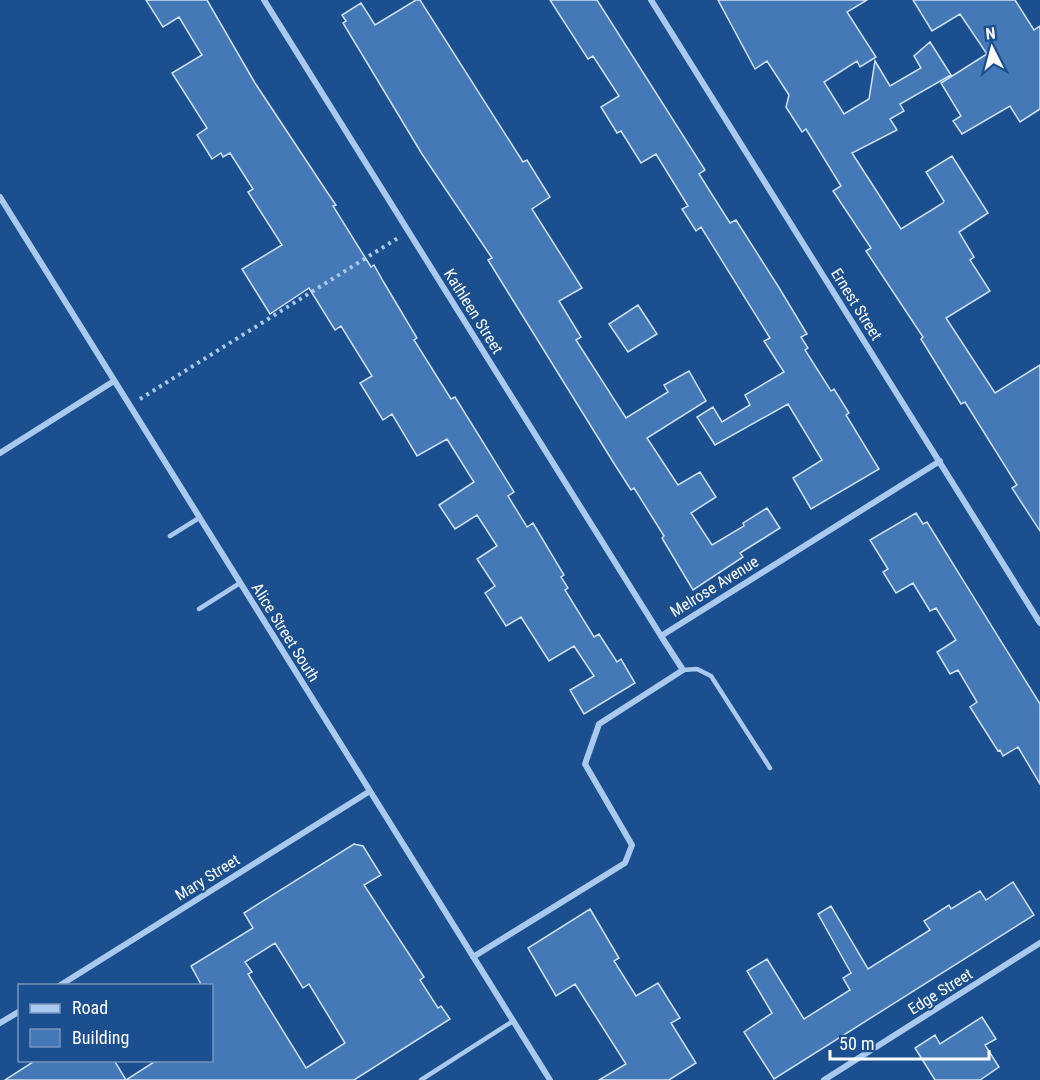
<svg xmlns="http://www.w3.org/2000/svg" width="1040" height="1080" font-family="'Roboto Condensed',sans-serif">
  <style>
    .building { fill: #4478b7; stroke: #cfe3fa; stroke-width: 1.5; fill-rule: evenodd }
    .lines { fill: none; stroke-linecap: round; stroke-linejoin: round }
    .path { stroke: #a9c9ee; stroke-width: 4; stroke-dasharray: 3 4.5; stroke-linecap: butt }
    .service { stroke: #a9c9ee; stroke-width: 4.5 }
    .minor { stroke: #a9c9ee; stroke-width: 6 }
    .labels { text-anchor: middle; stroke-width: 4.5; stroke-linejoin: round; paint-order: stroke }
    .street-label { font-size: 16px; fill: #fff; stroke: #1b4f8f }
  </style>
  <rect width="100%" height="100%" fill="#1b4f8f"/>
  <path class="building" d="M146 0H207L255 83 327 192 336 205 333 206 371 267 374 265 383 281 417 338 414 340 451 399 455 397 514 492 508 496 527 527 533 523 564 575 561 577 568 588 565 590 594 637 599 634 617 662 621 659 635 683 584 714 570 690 594 676 574 646 549 661 521 617 506 626 485 593 495 586 477 559 497 546 477 515 455 529 439 505 474 482 447 439 417 456 392 414 383 420 360 383 372 376 341 326 335 330 309 288 270 314 242 269 282 245 248 192 253 189 230 153 223 157 221 153 212 159 197 135 207 128 172 73 202 55 179 17 163 27Z
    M416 0H420L523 162 527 160 550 197 532 209 582 288 559 301 581 337 576 340 626 418 668 392 664 385 689 371 706 401 647 438 678 485 700 472 716 497 691 513 712 545 744 526 743 523 767 508 780 528 740 553 743 557 693 590 662 538 664 536 634 488 631 490 615 465 488 260 492 258 422 154 343 23 346 21 342 15 361 3 375 25Z
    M550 0H597L705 170 699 174 730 223 736 220 778 286 807 334 801 337 808 348 805 350 831 391 834 389 849 413 846 415 879 469 811 509 793 478 822 460 788 404 715 445 697 417 713 407 722 422 750 405 745 395 784 372 764 341 770 338 701 227 696 231 682 209 688 206 656 154 641 163 621 131 617 133 601 107 619 96 593 56 588 59Z
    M718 0H867L847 12 876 57 860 67 857 61 824 82 844 114 869 99 875 61 890 86 921 68 914 56 930 42 951 75 900 104 904 111 890 119 897 130 852 153 901 229 943 203 944 201 926 172 952 156 988 213 959 232 974 257 970 260 990 291 946 318 995 393 1040 365V531L1012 488 1017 485 965 402 961 404 921 339 923 337 866 251 871 248 833 191 841 186 806 129 802 132 786 107 789 95 767 61 755 69Z
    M913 0H1015L1034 30 1040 26V109L1020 122 1010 106 962 134 953 121 961 116 941 83 987 54 960 14 932 31Z
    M638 305 657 334 628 352 609 324Z
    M916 513 923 524 927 522 1040 704V784L1018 747 1003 756 1000 750 998 751 970 707 977 702 958 670 950 674 937 652 956 640 936 608 930 611 913 583 896 593 883 572 888 569 870 540Z
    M354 844 363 846 381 875 364 885 424 977 420 980 438 1008 441 1006 450 1019 354 1080H126L157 1060H212V986H202L191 966 253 928 244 913ZM275 943 303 988 309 984 345 1043 306 1068 248 974 252 972 245 962Z
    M1013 882 1034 915 774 1079 744 1032 772 1013 747 971 767 959 804 1019 850 990 843 978 851 973 818 914 831 906 868 969 930 930 924 921 949 905 951 909 980 891 986 900Z
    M590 909 619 958 614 961 636 996 658 983 680 1018 671 1023 696 1063 669 1080H599L626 1064 575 984 556 996 528 948Z
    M982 1017 996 1039 985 1045 999 1067 980 1080H935L915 1048 935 1035 940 1044Z
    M36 1060H114L126 1080H5Z"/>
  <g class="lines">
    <path class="path" d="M140 399 398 238"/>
    <path class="service" d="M170 536 199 518
      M199 609 240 583
      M683 670 697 669 711 676 770 768
      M421 1080 513 1021"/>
    <path class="minor" d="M264 0 661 636
      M651 0 1040 623
      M0 197 550 1080
      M0 453 114 381
      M473 957 625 863 632 845 585 764 599 724 683 670 661 636 940 461
      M59 986 370 791
      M0 1023 20 1011
      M824 1080 1040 943"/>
  </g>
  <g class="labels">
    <g class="street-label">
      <text transform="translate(857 304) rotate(58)" y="6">Ernest Street</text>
      <text transform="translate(474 311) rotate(58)" y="6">Kathleen Street</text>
      <text transform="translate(714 586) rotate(-32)" y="6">Melrose Avenue</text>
      <text transform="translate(286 632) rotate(58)" y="6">Alice Street South</text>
      <text transform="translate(207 877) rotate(-32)" y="6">Mary Street</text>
      <text transform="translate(940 991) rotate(-32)" y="6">Edge Street</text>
    </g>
  </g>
  <rect x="18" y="984" width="195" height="78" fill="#1b4f8f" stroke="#7695bc" stroke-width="1.5"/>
  <rect x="30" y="1004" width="30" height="9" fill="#a9c9ee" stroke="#7695bc" stroke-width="1.5"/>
  <text x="72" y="1014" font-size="18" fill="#ffffff">Road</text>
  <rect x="30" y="1029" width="30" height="18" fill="#4478b7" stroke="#7695bc" stroke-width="1.5"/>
  <text x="72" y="1044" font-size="18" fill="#ffffff">Building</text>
  <g transform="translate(992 48) rotate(354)" stroke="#1b4f8f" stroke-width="4.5" paint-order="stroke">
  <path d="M0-4.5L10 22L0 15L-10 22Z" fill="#ffffff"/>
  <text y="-9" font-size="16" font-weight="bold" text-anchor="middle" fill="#ffffff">N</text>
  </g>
  <path d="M830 1050v9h159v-9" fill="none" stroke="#ffffff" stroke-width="3"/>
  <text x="839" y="1050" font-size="18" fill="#ffffff" stroke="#1b4f8f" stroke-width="4.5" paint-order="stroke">50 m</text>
</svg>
